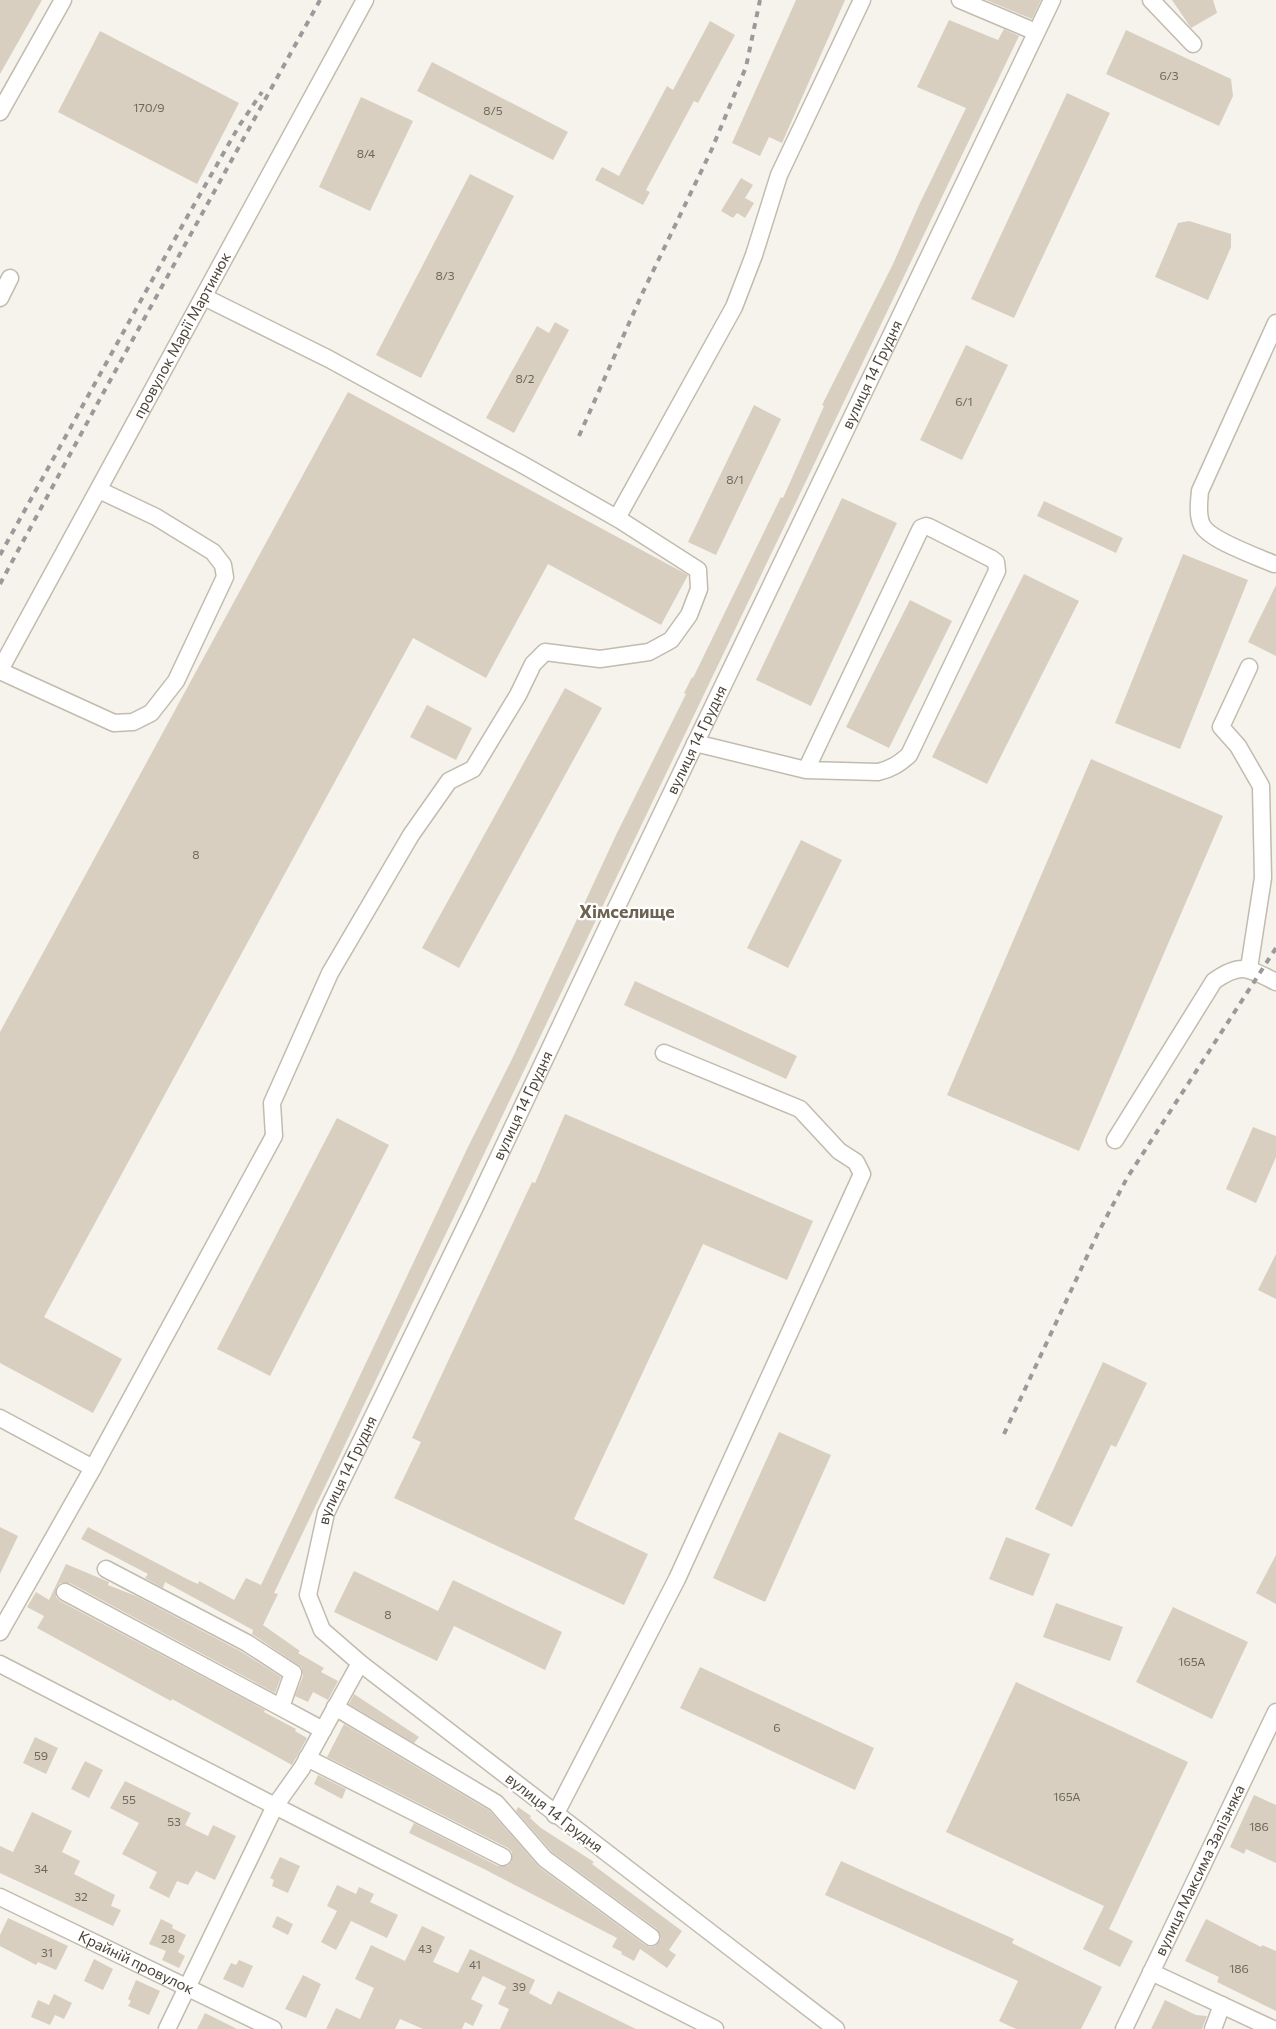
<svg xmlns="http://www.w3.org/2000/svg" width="1276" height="2029" font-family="Commissioner,sans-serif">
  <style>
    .building { fill: #d8cfc1 }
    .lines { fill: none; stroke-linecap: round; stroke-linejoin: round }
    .minor-casing { stroke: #c2bbae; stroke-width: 19 }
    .minor { stroke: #fff; stroke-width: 16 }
    .rail { stroke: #9a9a9a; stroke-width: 4; stroke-dasharray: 6 6; stroke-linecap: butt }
    .labels { text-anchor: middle; stroke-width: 4.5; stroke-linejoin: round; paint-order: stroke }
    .number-label { font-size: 12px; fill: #6e675b }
    .street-label { font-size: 15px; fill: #4b4439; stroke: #fff }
    .quarter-label { font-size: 18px; font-weight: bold; fill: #6e6250; stroke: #fff }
  </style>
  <rect width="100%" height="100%" fill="#f6f3ec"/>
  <path class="building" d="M0 0H42L0 74Z
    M796 0H845L782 143 769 137 760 156 732 143Z
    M986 0H1041L1032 19Z
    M1172 0H1213L1217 13 1191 28Z
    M949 20 998 40 1004 29 1019 36 274 1593 278 1594 263 1625 300 1651 298 1653 324 1668 321 1672 338 1681 328 1700 313 1692 308 1702 295 1696 303 1676 301 1667 252 1634 253 1630 165 1582 163 1588 145 1578 148 1574 81 1539 88 1527 189 1580 198 1584 199 1581 234 1600 246 1578 261 1585 468 1147 513 1057 616 835 686 694 684 693 692 677 693 678 781 497 783 498 824 406 822 405 893 264 919 205 966 108 917 87Z
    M710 21 735 35 698 103 694 101 646 190 650 192 643 205 595 180 602 167 619 176 667 86 673 90Z
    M1126 30 1231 79 1233 96 1219 126 1106 74Z
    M100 31 239 103 197 184 58 112Z
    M432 62 568 132 553 160 417 91Z
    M1067 93 1110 113 1014 318 971 299Z
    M361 97 413 121 370 211 319 187Z
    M470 174 514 196 421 378 376 355Z
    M741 178 753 185 745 198 754 203 745 218 737 213 733 218 721 211Z
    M1189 221 1231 234V247L1208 300 1155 277 1178 223Z
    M555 322 569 330 514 433 486 418 537 326 549 333Z
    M966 345 1008 365 962 460 920 440Z
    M348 392 688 575 661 625 548 564 486 678 413 638 44 1317 122 1359 93 1413 0 1363V1032Z
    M754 405 781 419 716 555 688 542Z
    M842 498 897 523 811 706 756 680Z
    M1044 501 1123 538 1116 553 1037 516Z
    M1183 554 1248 580 1180 749 1115 723Z
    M1024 574 1079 601 987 784 932 757Z
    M1276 585V656L1248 642Z
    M910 600 952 621 889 748 846 727Z
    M565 688 602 708 459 968 422 948Z
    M427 705 472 728 456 760 410 737Z
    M1091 759 1223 816 1079 1151 947 1095Z
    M801 840 842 860 788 968 747 948Z
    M635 981 797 1056 786 1079 624 1005Z
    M565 1114 813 1221 787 1280 703 1244 574 1519 648 1554 624 1605 394 1498 421 1442 412 1438 532 1182 535 1183Z
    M337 1118 389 1145 270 1376 217 1349Z
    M1253 1127 1276 1136V1157L1256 1203 1226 1189Z
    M1276 1254V1299L1258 1290Z
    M1103 1362 1147 1383 1116 1447 1111 1445 1072 1527 1035 1509Z
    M779 1432 831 1455 765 1602 713 1578Z
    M0 1527 18 1536 0 1574Z
    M1006 1537 1050 1554 1033 1596 989 1579Z
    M1276 1555V1604L1256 1593Z
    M66 1564 109 1582 108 1585 136 1596 242 1652 281 1677 275 1693 70 1583H60L56 1588V1597L60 1601 265 1710 264 1712 296 1729 295 1731 307 1738 292 1765 172 1699 171 1701 37 1628 44 1616 27 1607 36 1592 49 1600Z
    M354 1571 438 1611 453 1580 562 1632 545 1670 454 1626 437 1661 334 1612Z
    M1056 1603 1123 1627 1110 1661 1043 1637Z
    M1173 1607 1248 1642 1212 1719 1136 1682Z
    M700 1667 874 1748 855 1790 680 1708Z
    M1016 1682 1188 1762 1109 1929 1133 1941 1120 1967 1083 1949 1104 1906 946 1832Z
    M354 1694 419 1737 414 1743 349 1704Z
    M344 1724 490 1811 539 1867 645 1945 650 1947 655 1946 661 1939 657 1929 552 1852 516 1811 518 1807 531 1816 530 1818 541 1828 594 1862 592 1864 682 1931 669 1950 676 1955 667 1968 640 1949 634 1961 621 1954 622 1952 612 1947 617 1938 482 1868 409 1833 414 1823 498 1866H508L512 1861V1852L508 1848 327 1757Z
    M35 1737 58 1748 46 1774 23 1763Z
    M85 1761 103 1770 89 1798 71 1789Z
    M318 1775 346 1789 342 1799 314 1784Z
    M125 1781 191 1813 185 1825 208 1836 213 1825 236 1836 215 1880 196 1871 188 1885 177 1881 169 1898 149 1888 157 1872 122 1854 139 1823 110 1808Z
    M1254 1795 1276 1805V1863L1246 1849 1244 1854 1230 1847Z
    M32 1812 72 1831 62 1852 80 1861 74 1874 115 1895 111 1906 121 1910 113 1926 0 1873V1846L13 1852Z
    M280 1857 300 1866 288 1893 272 1886 274 1880 270 1878Z
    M841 1861 1014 1939 1012 1943 1102 1987 1081 2029H1016L999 2021 1018 1981 825 1895Z
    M337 1885 356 1894 359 1887 374 1894 370 1902 398 1915 387 1938 351 1921 336 1950 321 1942 337 1911 327 1906Z
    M277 1916 293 1924 288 1935 272 1927Z
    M8 1918 68 1946 56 1970 38 1962 36 1965 0 1946V1935Z
    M161 1919 173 1925 172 1928 186 1935 178 1952 185 1956 179 1968 162 1960 166 1951 149 1944Z
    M1206 1919 1261 1947 1262 1945 1276 1951V2011L1217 1982 1219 1977 1185 1961Z
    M422 1926 445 1937 433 1962 458 1973 470 1949 535 1980 529 1993 551 2005 558 1991 636 2029H500L509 2009 498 2004 506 1987 483 1976 471 1999 483 2005 473 2026 465 2022 462 2029H423L400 2019 395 2029H326L336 2008 360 2019 374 1988 355 1979 371 1945 405 1961Z
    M94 1959 113 1969 103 1990 84 1981Z
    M239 1960 253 1966 243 1988 223 1979 231 1963 236 1965Z
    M303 1975 321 1984 306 2018 285 2009Z
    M136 1980 160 1991 149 2015 128 2006 131 2001 128 1999Z
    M54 1994 72 2003 64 2019 55 2015 50 2025 31 2017 38 2000 49 2005Z
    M1165 2000 1196 2015 1207 2016 1202 2029H1151Z
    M205 2013 237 2029H197Z"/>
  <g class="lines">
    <defs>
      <g id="minor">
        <path d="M960 0 1036 32"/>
        <path d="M1151 0 1193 44"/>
        <path d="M0 112 63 0"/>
        <path d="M0 298 10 278"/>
        <path d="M617 518 734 307 754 255 779 175 862 0"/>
        <path d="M1274 564C1258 557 1209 540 1202 525 1197 515 1199 502 1200 491L1276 323"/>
        <path d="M1249 667 1221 727 1238 746 1261 786 1263 878 1249 968"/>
        <path id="s1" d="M0 670 365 0"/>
        <path d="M0 671 114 723 133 722 151 713 176 681 225 577 223 565 213 552 156 517 99 490"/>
        <path d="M695 743 806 770 878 772C891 769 899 764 909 755L997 571 996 562 992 559 929 527 926 526 921 528 806 770"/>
        <path d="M1115 1140 1214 981C1241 962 1248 968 1276 982"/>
        <path d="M0 1418 93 1468 0 1632"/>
        <path d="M93 1468 274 1136 272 1103 330 973 411 835 449 781 473 769 518 695 533 664 545 652 600 659 649 652 671 640 689 615 699 589 698 570 620 520 525 466 329 359 204 297"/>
        <path d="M106 1569 247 1643 293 1673 281 1707"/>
        <path d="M65 1592 323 1730"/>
        <path d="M0 1664 275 1806 715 2029"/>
        <path d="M335 1707 496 1803 545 1859 651 1937"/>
        <path d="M307 1758 503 1857"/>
        <path d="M555 1815 677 1579 862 1174 856 1162 839 1151 800 1109 664 1053"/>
        <path id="s2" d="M0 1897 273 2029"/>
        <path d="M1151 1972 1273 2029"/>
        <path d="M167 2029 275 1806 302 1768 360 1663"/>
        <path id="s3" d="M836 2029 360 1663 322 1630 308 1595 326 1513 475 1207 611 919 1052 0"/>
        <path id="s4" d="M1124 2029 1276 1712"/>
        <path d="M1213 2029 1222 2005"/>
      </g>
    </defs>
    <use href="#minor" class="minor-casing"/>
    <use href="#minor" class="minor"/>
    <path class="rail" d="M579 436 642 294 711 151 746 67 760 0
      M0 555 186 219 239 126 262 92
      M0 584 101 397 320 0
      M1004 1434 1097 1235 1127 1178 1276 948"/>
  </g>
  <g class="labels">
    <g class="number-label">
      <text x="1169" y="80">6/3</text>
      <text x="149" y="112">170/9</text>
      <text x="493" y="115">8/5</text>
      <text x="366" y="158">8/4</text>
      <text x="445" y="280">8/3</text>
      <text x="525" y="383">8/2</text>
      <text x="964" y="406">6/1</text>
      <text x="735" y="484">8/1</text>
      <text x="196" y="859">8</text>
      <text x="388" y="1619">8</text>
      <text x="1192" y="1666">165А</text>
      <text x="777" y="1732">6</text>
      <text x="41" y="1760">59</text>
      <text x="1067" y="1801">165А</text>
      <text x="129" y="1804">55</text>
      <text x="174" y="1826">53</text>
      <text x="1259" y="1831">186</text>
      <text x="41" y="1873">34</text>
      <text x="81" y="1901">32</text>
      <text x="168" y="1943">28</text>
      <text x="425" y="1953">43</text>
      <text x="47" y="1957">31</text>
      <text x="475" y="1969">41</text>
      <text x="1239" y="1973">186</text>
      <text x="519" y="1991">39</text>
    </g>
    <g class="street-label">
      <text dy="5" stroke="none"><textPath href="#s1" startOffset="381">провулок Марії Мартинюк</textPath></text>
      <text dy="5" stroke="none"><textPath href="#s3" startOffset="2035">вулиця 14 Грудня</textPath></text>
      <text dy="5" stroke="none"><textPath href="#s3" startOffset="1630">вулиця 14 Грудня</textPath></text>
      <text dy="5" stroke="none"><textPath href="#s3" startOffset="1225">вулиця 14 Грудня</textPath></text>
      <text dy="5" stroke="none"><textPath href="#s3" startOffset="820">вулиця 14 Грудня</textPath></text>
      <text transform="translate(554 1813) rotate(38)" y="5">вулиця 14 Грудня</text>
      <text dy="5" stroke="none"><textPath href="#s4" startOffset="176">вулиця Максима Залізняка</textPath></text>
      <text dy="5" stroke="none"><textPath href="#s2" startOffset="151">Крайній провулок</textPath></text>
    </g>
    <g class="quarter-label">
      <text x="627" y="918">Хімселище</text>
    </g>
  </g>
</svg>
